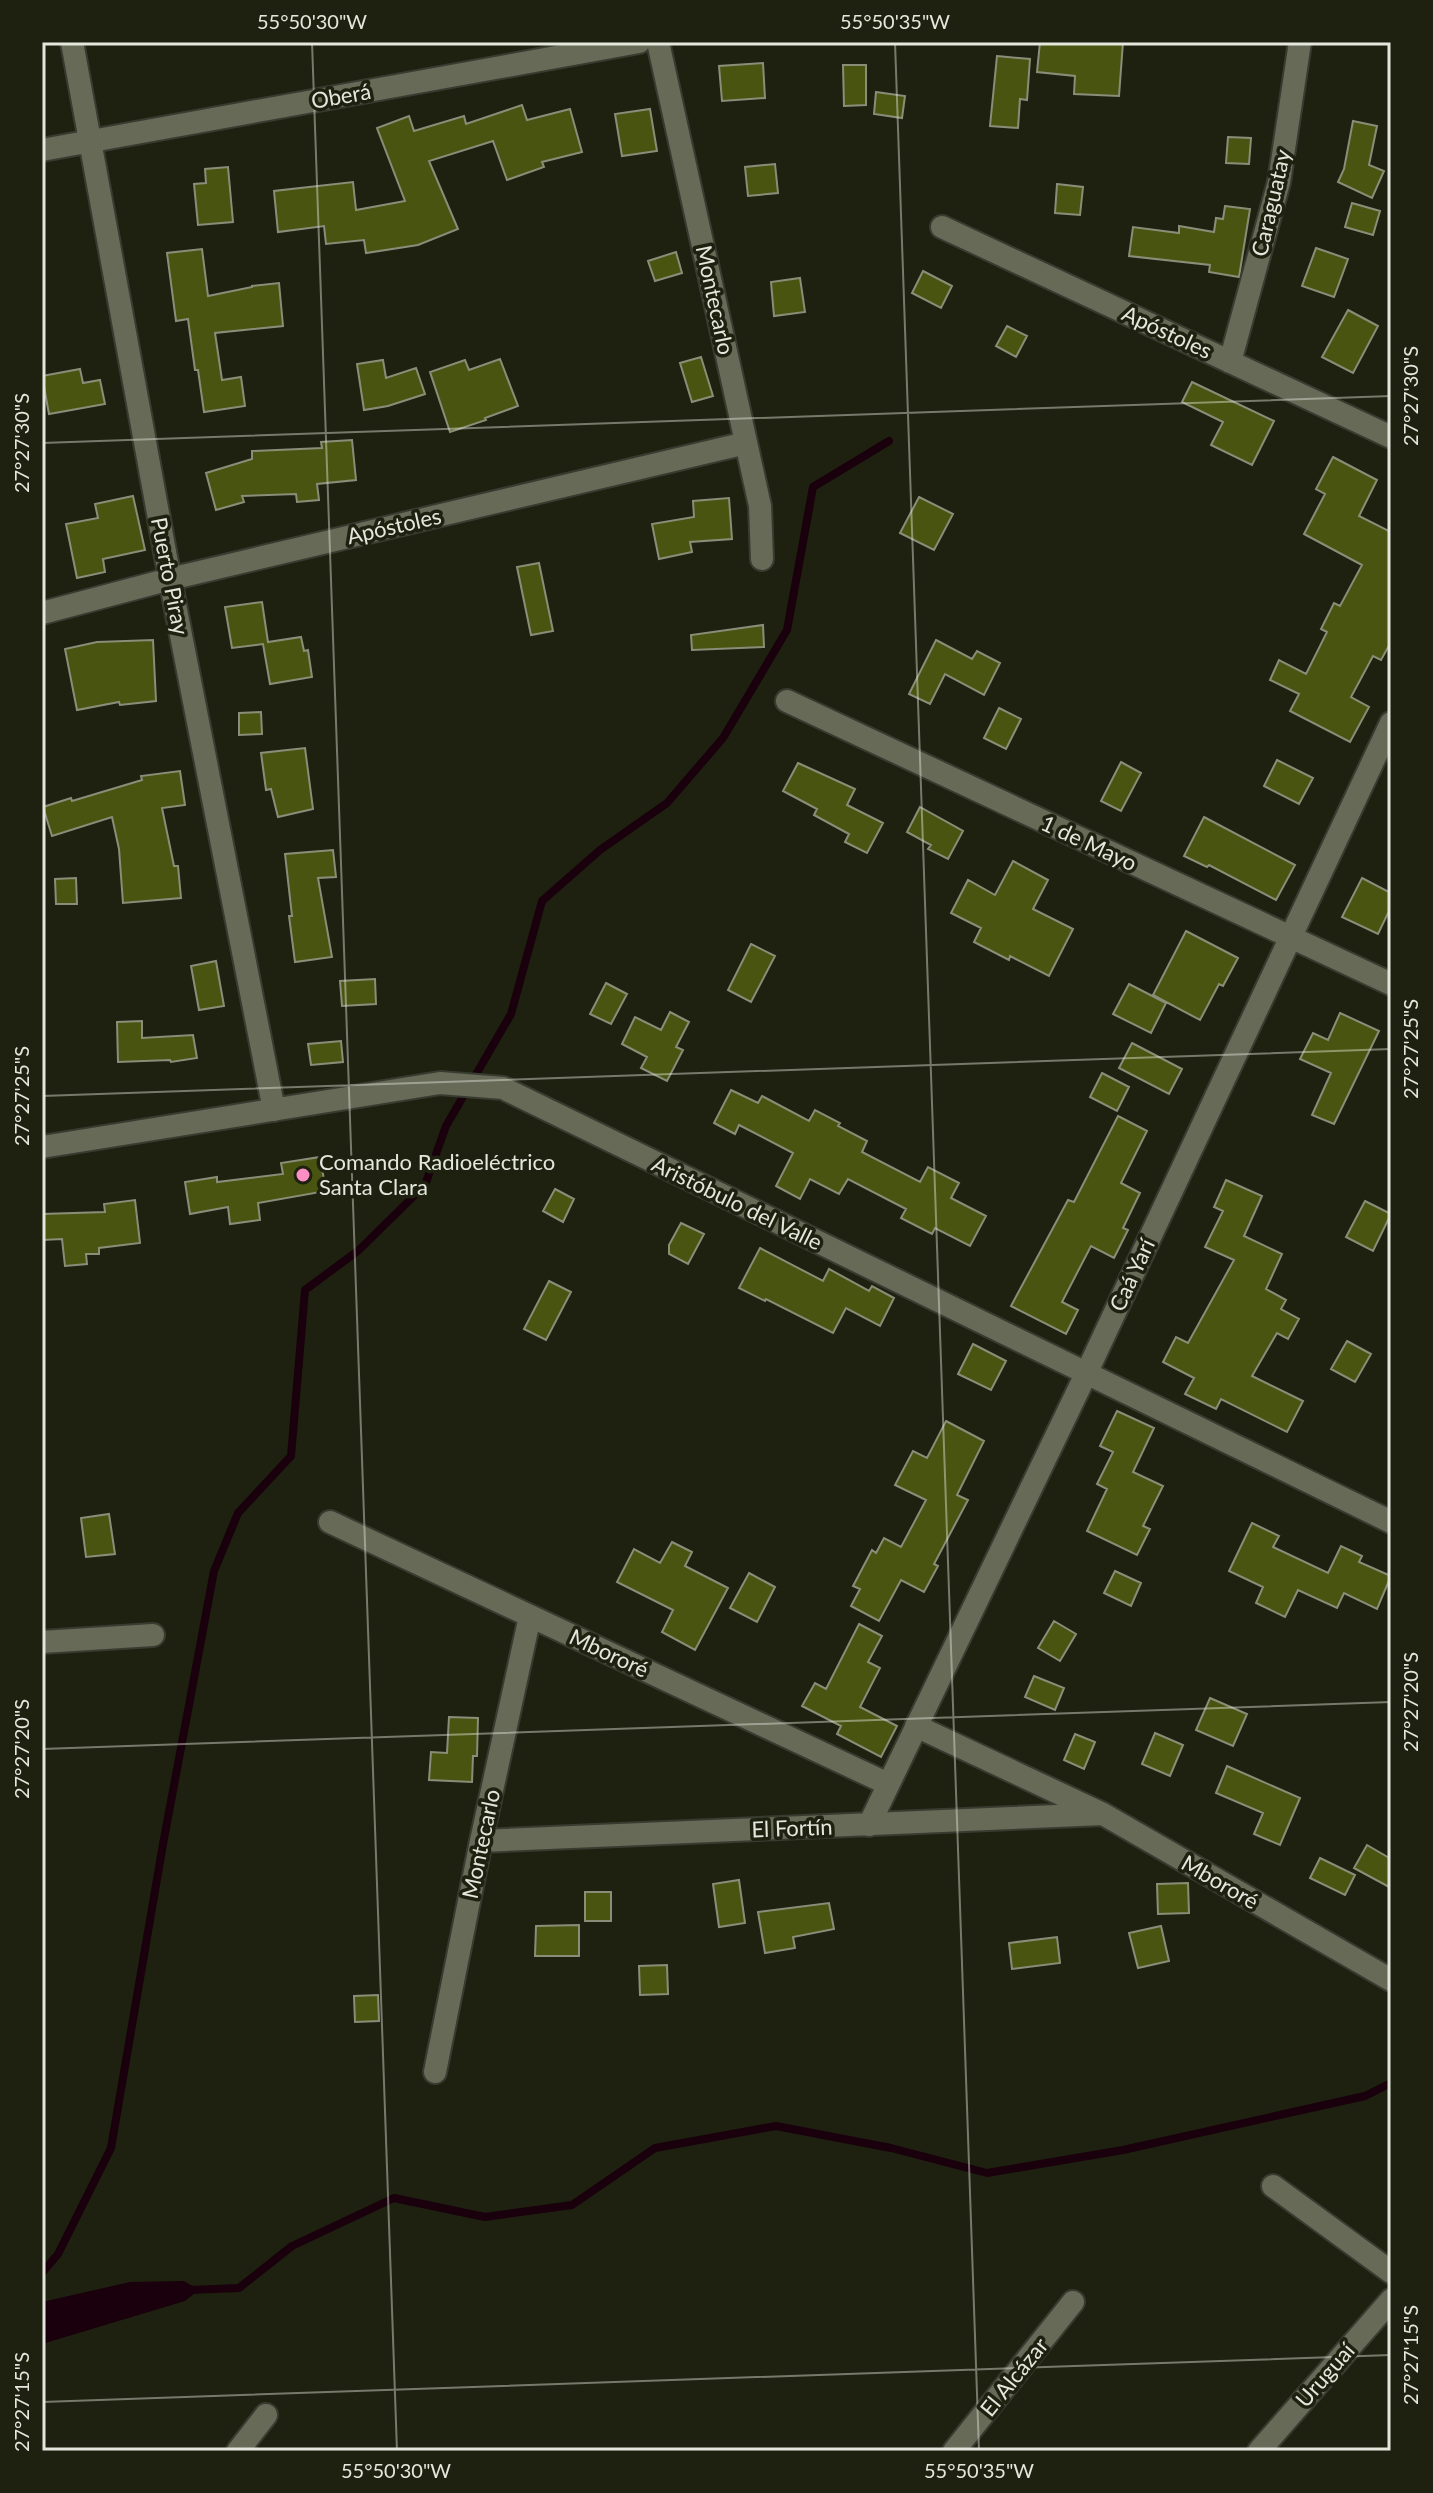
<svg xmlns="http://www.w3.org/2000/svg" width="1433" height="2493" font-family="Lato,sans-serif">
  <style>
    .water { fill: #19000c }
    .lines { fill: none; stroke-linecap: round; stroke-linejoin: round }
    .stream { stroke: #19000c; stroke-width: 8 }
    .building { fill: #495411; stroke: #898e79; stroke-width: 2 }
    .minor-casing { stroke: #383b30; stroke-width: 26 }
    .minor { stroke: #666a56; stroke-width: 22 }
    .ticks { fill: none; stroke: #e4e7dc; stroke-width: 2; stroke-opacity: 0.45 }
    .poi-dot { fill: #fb8fc4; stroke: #1e2110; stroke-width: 3 }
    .labels { text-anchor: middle; stroke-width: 7; stroke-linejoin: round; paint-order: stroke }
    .street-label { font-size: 22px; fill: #e4e7dc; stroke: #1e2110 }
    .poi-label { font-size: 22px; fill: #e4e7dc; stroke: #1e2110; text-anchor: start }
    .neatline { fill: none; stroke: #e4e7dc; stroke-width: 3 }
    .ticks-label { font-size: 20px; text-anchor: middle; fill: #e4e7dc }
  </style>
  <rect width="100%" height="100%" fill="#1e2110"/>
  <path class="water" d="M184 2281 199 2290 185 2301 42 2344V2302L130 2282Z"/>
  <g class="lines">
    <path class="stream" d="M42 2273 58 2254 111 2148 163 1844 214 1571 238 1513 291 1456 305 1290 359 1250 425 1185 446 1126 511 1014 542 901 600 850 667 803 723 738 787 630 813 487 889 441
      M188 2290 239 2288 292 2246 394 2198 485 2217 572 2205 655 2148 776 2126 891 2148 987 2173 1123 2150 1365 2096 1391 2083"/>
  </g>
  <path class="building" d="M1040 42H1123L1119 96 1074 94 1075 76 1037 72Z
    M997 56 1030 59 1027 100 1020 99 1018 128 990 126Z
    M763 63 765 98 722 101 719 66Z
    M843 65H866V105L844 106Z
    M876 92 905 96 902 118 874 114Z
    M522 105 527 120 570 109 582 152 542 162 544 167 507 180 493 141 429 161 458 229 418 245 366 253 364 240 326 244 324 226 278 232 274 191 353 182 356 210 405 201 377 128 409 116 414 131 464 116 466 124Z
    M650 109 657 151 622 156 615 114Z
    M1353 121 1377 126 1369 165 1384 171 1372 198 1338 182 1344 169Z
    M1228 137 1251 138 1249 164 1226 163Z
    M775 164 778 193 748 196 745 167Z
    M228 167 233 222 198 225 194 184 206 183 205 169Z
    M1057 184 1083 187 1080 215 1055 213Z
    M1352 203 1380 211 1373 235 1345 227Z
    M1225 206 1250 209 1239 277 1209 272 1210 265 1129 256 1133 227 1179 233V226L1214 232 1216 218 1223 219Z
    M1316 248 1348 259 1334 297 1302 286Z
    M202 249 208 296 252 287V286L279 283 283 326 215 333 222 380 241 377 245 406 204 412 198 370H195L188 319 176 321 167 253Z
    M676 252 682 273 655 281 648 261Z
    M923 271 952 286 941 308 912 293Z
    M800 278 805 312 774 316 771 282Z
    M1348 310 1378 326 1353 373 1322 357Z
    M1007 326 1027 336 1016 357 996 346Z
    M701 357 713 396 692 402 680 363Z
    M500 359 518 406 485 418 486 420 450 432 430 372 465 360 469 370Z
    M383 360 386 378 416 368 425 394 388 406 364 410 357 364Z
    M80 369 83 383 100 380 105 404 49 414 42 376Z
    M1192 382 1274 421 1252 465 1211 445 1223 422 1182 402Z
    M352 440 356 480 317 484 319 500 297 502 296 494 242 496 244 502 216 510 206 473 252 459V451L322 448 321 442Z
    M1333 457 1377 480 1359 516 1391 532V642L1381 660 1373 656 1351 697 1369 707 1350 742 1290 711 1299 694 1270 680 1279 660 1306 674 1327 632 1321 629 1334 603 1340 606 1362 565 1304 534 1325 494 1316 489Z
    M133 496 145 550 103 559 105 572 77 578 66 524 98 518 95 504Z
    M919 497 953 514 934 550 900 533Z
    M729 498 732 539 690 542 692 552 659 559 652 524 694 517 693 501Z
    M539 563 553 631 531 635 517 567Z
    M262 602 268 642 301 637 304 651 308 650 312 677 270 684 263 644 232 648 225 607Z
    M763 625 764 647 692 650 691 635Z
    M153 640 156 701 120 705 119 702 77 710 65 649 97 642Z
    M936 640 972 659 977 651 1000 663 984 695 945 674 930 704 909 694Z
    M999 708 1021 719 1006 749 984 738Z
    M261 712 262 734 239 735V713Z
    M305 748 313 809 278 817 271 789 266 790 261 753Z
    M1277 760 1313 778 1299 804 1264 786Z
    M1121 762 1141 773 1121 811 1101 801Z
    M798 763 855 789 847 805 883 823 867 853 845 842 849 834 814 815 817 809 783 791Z
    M180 771 185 805 162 808 174 866H178L181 898 123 903 119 849 112 817 52 836 43 807 71 798 72 801 142 780 141 776Z
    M920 807 963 831 948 859 928 849 931 845 907 832Z
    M1204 817 1295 865 1276 900 1209 865 1207 867 1184 856Z
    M333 850 336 877 318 878 332 957 295 962 289 916H292L285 854Z
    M1013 861 1048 880 1033 909 1073 929 1049 976 1010 956 1009 960 974 942 981 928 951 913 968 880 995 895Z
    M76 878 77 904H56L55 879Z
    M1362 878 1391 893V907L1378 934 1342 917Z
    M1186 931 1238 958 1223 986 1219 984 1200 1020 1153 995Z
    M751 944 775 956 751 1002 728 990Z
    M216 961 224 1006 199 1010 191 966Z
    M375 979 376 1004 342 1006 340 981Z
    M606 983 627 994 611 1024 590 1014Z
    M1129 984 1166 1003 1151 1033 1113 1014Z
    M670 1012 689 1022 676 1047 683 1050 667 1081 641 1068 647 1057 622 1044 635 1017 661 1030Z
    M1340 1013 1379 1031 1334 1124 1312 1115 1331 1073 1300 1059 1313 1033 1328 1040Z
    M142 1021V1038L193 1035 197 1058 171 1062 170 1060 118 1062 117 1022Z
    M341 1041 343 1062 311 1065 308 1044Z
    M1132 1043 1182 1069 1169 1094 1119 1068Z
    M1102 1073 1129 1087 1117 1111 1090 1097Z
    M731 1090 758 1103 762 1096 809 1121 815 1110 840 1123 838 1126 867 1141 862 1152 920 1182 928 1167 959 1183 951 1198 986 1216 970 1246 935 1228 932 1234 901 1218 906 1209 848 1179 839 1194 810 1179 800 1199 776 1186 793 1153 739 1125 735 1134 714 1123Z
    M1118 1116 1147 1131 1121 1183 1140 1193 1123 1228 1128 1230 1114 1258 1091 1246 1062 1302 1078 1310 1066 1334 1011 1306 1068 1200 1074 1202Z
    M320 1157 326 1191 258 1203 260 1220 230 1224 228 1207 190 1214 185 1182 217 1177V1182L283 1174 281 1163Z
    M1226 1180 1262 1196 1244 1236 1282 1254 1266 1289 1286 1300 1281 1309 1299 1319 1288 1339 1277 1333 1252 1376 1303 1401 1287 1432 1221 1399 1216 1409 1185 1394 1194 1378 1163 1362 1176 1337 1188 1343 1234 1260 1205 1247 1223 1211 1214 1207Z
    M555 1189 574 1199 563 1222 543 1211Z
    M135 1200 140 1243 99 1248V1254H86L87 1264 65 1266 62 1239 42 1240V1214L105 1212 104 1204Z
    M1365 1201 1391 1214 1373 1251 1346 1237Z
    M681 1223 704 1234 688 1264 669 1254V1245Z
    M760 1248 823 1281 829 1269 869 1291 872 1286 894 1298 880 1326 846 1308 833 1333 766 1299 765 1301 739 1288Z
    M549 1281 571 1292 546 1340 524 1329Z
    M1347 1341 1371 1354 1355 1382 1331 1369Z
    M973 1344 1006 1361 991 1390 958 1374Z
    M1117 1411 1154 1428 1133 1472 1163 1486 1143 1526 1150 1529 1137 1555 1087 1531 1107 1489 1097 1484 1113 1452 1100 1446Z
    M946 1421 984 1441 957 1495 968 1500 934 1564 938 1566 924 1592 901 1580 879 1621 851 1606 860 1589 853 1586 872 1550 876 1553 884 1538 901 1547 926 1500 895 1485 913 1451 927 1458Z
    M109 1514 115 1554 86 1557 81 1518Z
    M1252 1523 1279 1536 1273 1547 1328 1573 1341 1546 1362 1556 1359 1562 1391 1576 1377 1609 1344 1593 1337 1608 1298 1590 1285 1617 1256 1603 1263 1587 1229 1571Z
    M672 1542 692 1552 685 1566 728 1588 695 1650 662 1632 673 1610 617 1582 634 1549 660 1563Z
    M1115 1571 1141 1583 1131 1606 1104 1593Z
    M749 1573 775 1587 757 1622 730 1608Z
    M1054 1621 1076 1634 1060 1661 1038 1648Z
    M859 1624 882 1636 868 1662 880 1668 860 1707 897 1726 881 1757 837 1734 841 1726 802 1706 815 1683 826 1689Z
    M1034 1676 1064 1688 1055 1710 1025 1697Z
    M1210 1698 1247 1714 1233 1746 1196 1730Z
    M449 1717 478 1718 477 1756H473L472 1782 429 1780 431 1752 447 1753Z
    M1155 1733 1183 1745 1170 1776 1142 1764Z
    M1075 1734 1095 1742 1084 1769 1064 1760Z
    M1227 1766 1300 1798 1280 1845 1254 1834 1263 1813 1216 1793Z
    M1367 1845 1391 1859V1888L1354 1868Z
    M1320 1858 1355 1875 1345 1895 1310 1878Z
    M739 1880 745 1923 719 1927 713 1884Z
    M1188 1883 1189 1913 1158 1914 1157 1884Z
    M585 1892H611V1921H585Z
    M829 1903 834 1929 793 1937 795 1948 765 1953 758 1912Z
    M579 1925V1956H535L536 1926Z
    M1161 1926 1169 1961 1138 1968 1129 1933Z
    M1057 1937 1060 1963 1012 1969 1009 1943Z
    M667 1965 668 1994 640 1995 639 1966Z
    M378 1995 379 2021 355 2022 354 1996Z"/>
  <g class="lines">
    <defs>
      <path id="minor" d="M72 42 170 579 274 1110
        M658 42 760 506 762 559
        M42 150 639 42
        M942 227 1391 437
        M1230 362 1279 182 1300 42
        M42 613 170 579 746 443
        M787 701 1391 984
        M42 1147 440 1083 503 1088 1391 1522
        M330 1522 888 1784
        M42 1642 153 1635
        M916 1726 1103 1814 1391 1980
        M869 1825 1086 1374 1391 723
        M481 1841 1103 1814
        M435 2072 481 1841 530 1616
        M1273 2186 1391 2272
        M238 2451 266 2415
        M954 2451 1073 2302
        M1259 2451 1391 2300"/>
    </defs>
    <use href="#minor" class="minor-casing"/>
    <use href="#minor" class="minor"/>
  </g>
  <path class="ticks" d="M312 42 397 2451M895 42 979 2451M42 443 1391 396M42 1096 1391 1049M42 1749 1391 1702M42 2402 1391 2355"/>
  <circle class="poi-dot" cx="303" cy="1175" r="8"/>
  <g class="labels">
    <g class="street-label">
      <text transform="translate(341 96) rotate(-10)" y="8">Oberá</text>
      <text transform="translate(1271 203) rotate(-77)" y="8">Caraguatay</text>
      <text transform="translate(715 300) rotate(78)" y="8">Montecarlo</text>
      <text transform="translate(1167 332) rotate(25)" y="8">Apóstoles</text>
      <text transform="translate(394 526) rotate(-13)" y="8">Apóstoles</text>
      <text transform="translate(170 576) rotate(79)" y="8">Puerto Piray</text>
      <text transform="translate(1089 843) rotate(25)" y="8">1 de Mayo</text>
      <text transform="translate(737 1203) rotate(26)" y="8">Aristóbulo del Valle</text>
      <text transform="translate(1132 1275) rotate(-65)" y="8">Caá Yarí</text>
      <text transform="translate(609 1653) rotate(25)" y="8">Mbororé</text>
      <text transform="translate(792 1828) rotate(-2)" y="8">El Fortín</text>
      <text transform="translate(481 1844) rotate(-78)" y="8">Montecarlo</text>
      <text transform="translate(1220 1882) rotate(30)" y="8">Mbororé</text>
      <text transform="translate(1325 2375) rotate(-49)" y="8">Uruguaí</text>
      <text transform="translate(1014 2377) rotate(-51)" y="8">El Alcázar</text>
    </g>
    <g class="poi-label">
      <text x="319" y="1170">Comando Radioeléctrico<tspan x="319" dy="25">Santa Clara</tspan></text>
    </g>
  </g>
  <rect width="1433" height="2493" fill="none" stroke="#1e2110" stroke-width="88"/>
  <rect x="44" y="44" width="1345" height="2405" class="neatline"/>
  <g class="ticks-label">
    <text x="312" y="29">55°50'30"W</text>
    <text x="895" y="29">55°50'35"W</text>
    <text transform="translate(1411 396) rotate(-90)" y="7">27°27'30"S</text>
    <text transform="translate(22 443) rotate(-90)" y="7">27°27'30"S</text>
    <text transform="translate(1411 1049) rotate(-90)" y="7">27°27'25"S</text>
    <text transform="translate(22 1096) rotate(-90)" y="7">27°27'25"S</text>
    <text transform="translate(1411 1702) rotate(-90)" y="7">27°27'20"S</text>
    <text transform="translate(22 1749) rotate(-90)" y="7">27°27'20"S</text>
    <text transform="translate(1411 2355) rotate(-90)" y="7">27°27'15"S</text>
    <text transform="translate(22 2402) rotate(-90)" y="7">27°27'15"S</text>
    <text x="396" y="2478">55°50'30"W</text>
    <text x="979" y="2478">55°50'35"W</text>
  </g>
</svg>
